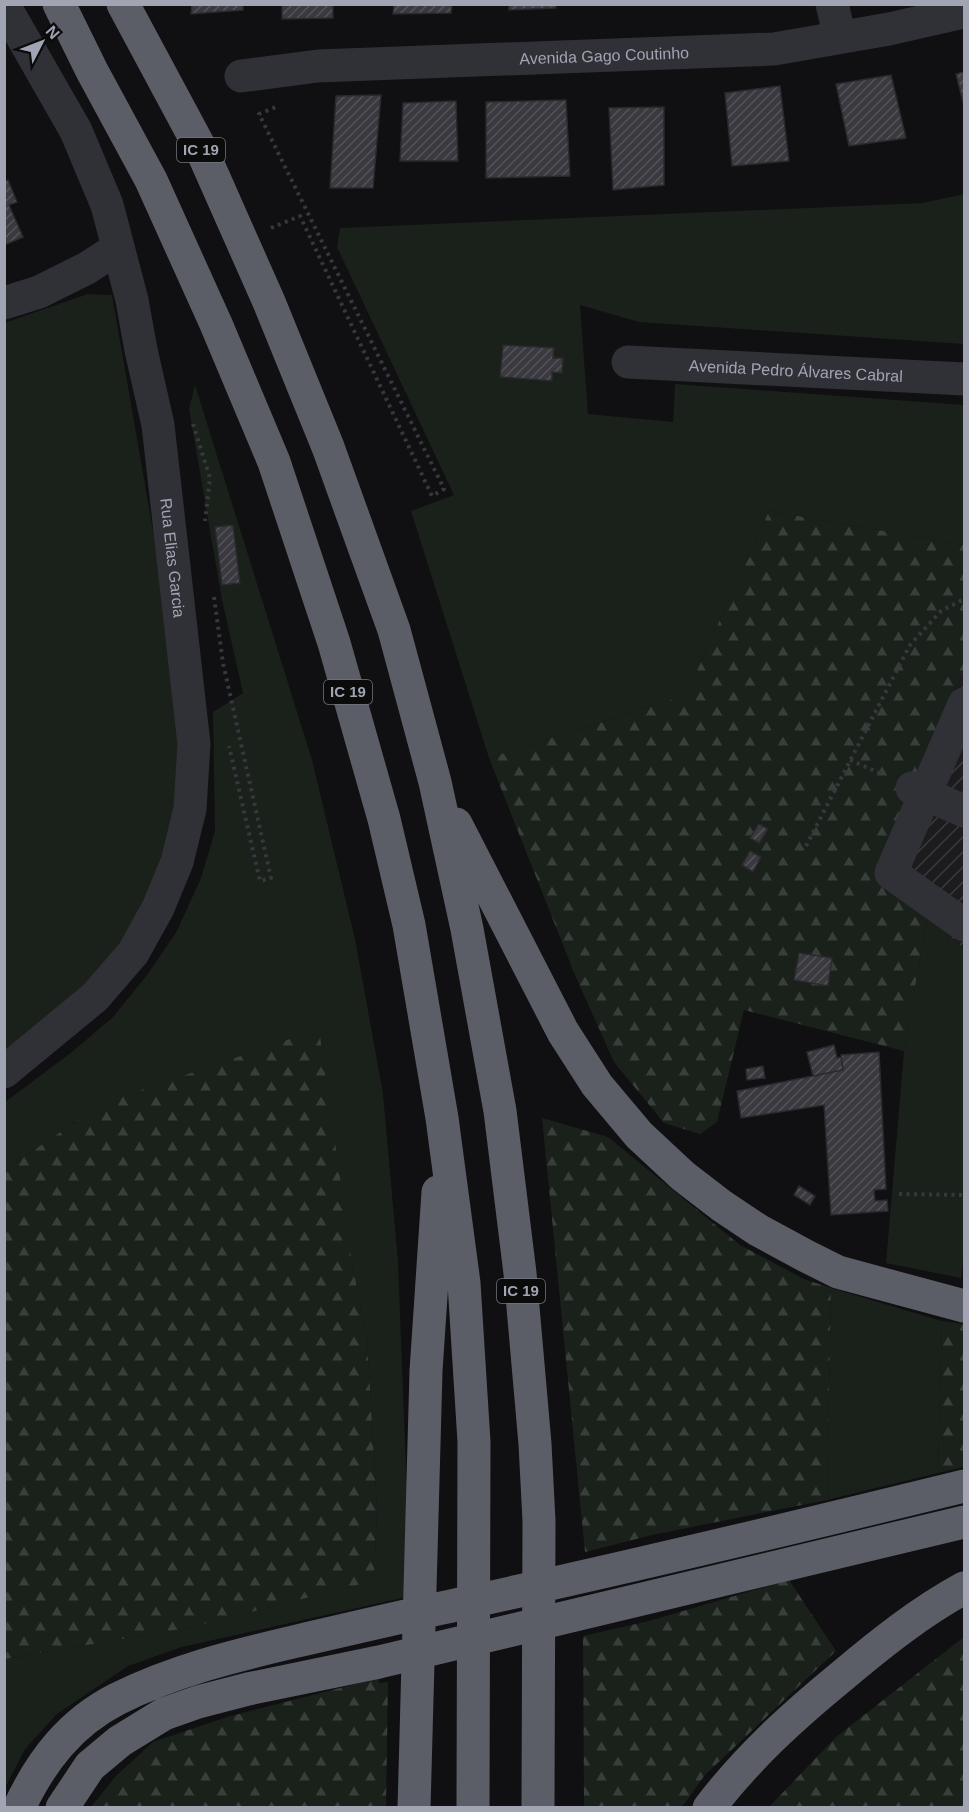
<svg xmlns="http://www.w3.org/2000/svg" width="969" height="1812" font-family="Helvetica,sans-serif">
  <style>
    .industrial { fill: url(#industrial-furrows) }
    .green { fill: #1a211b }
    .forest { fill: url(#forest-firs) }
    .building { fill: url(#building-hatch); stroke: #2a292d; stroke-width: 1.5 }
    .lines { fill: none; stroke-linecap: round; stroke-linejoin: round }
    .path { stroke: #36383d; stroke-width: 4; stroke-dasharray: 3 4.5; stroke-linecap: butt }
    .minor { stroke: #303136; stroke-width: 33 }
    .highway { stroke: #5c5e67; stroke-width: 33 }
    .labels { text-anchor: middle; stroke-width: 4.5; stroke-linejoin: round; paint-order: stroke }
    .shield { fill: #0b0b0c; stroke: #737681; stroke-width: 1.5 }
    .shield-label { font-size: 15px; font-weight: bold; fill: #a0a4b3 }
    .street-label { font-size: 16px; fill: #a0a4b3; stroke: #0b0b0c }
  </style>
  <defs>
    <pattern id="industrial-furrows" width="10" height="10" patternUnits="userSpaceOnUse" patternTransform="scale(1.5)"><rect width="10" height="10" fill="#1c1b1e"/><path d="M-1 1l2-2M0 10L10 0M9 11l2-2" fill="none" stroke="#3a393c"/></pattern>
    <pattern id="forest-firs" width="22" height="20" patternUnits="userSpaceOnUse" patternTransform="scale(1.5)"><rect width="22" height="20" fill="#1a211b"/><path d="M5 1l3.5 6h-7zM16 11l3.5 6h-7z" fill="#383e3a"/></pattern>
    <pattern id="building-hatch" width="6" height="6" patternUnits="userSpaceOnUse" patternTransform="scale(1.5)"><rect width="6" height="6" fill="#3a393f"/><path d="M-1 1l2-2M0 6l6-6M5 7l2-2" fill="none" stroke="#535358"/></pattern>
  </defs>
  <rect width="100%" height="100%" fill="#100f11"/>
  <path class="industrial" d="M964 669V949L874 873Z"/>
  <path class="green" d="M964 194V344L639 322 580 305 588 414 673 422 675 384 964 405V545L769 511 686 695 489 758 411 511 454 495 337 247 340 228 923 203Z
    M88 294 112 295 171 634 186 771 154 885 130 931 103 970 4 1054V323Z
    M195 385 312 760 355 939 383 1094 398 1262 411 1596 182 1647 128 1666 57 1714 25 1749 5 1788V1659L188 1628 374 1581 377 1508 367 1337 352 1263 101 1104 5 1170V1102L72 1052 113 1017 147 975 177 931 201 878 215 831 213 712 243 693 222 600 189 409Z
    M927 917 964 949V1250L961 1278 886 1263 904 1051Z
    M831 1288 942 1321 938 1473 827 1500Z"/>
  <path class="forest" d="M769 511 964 545V669L874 873 927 917 904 1051 744 1010 717 1122 700 1134 664 1123 614 1062 575 975 489 758 686 695Z
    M319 1029 352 1263 367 1337 377 1508 374 1581 188 1628 5 1659V1170L101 1104Z
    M542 1118 608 1137 740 1245 804 1279 831 1288 827 1500 652 1535 585 1552Z
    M942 1321 964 1324V1467L938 1473Z
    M789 1580 836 1651 705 1775 682 1807H584L583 1636 649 1621Z
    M964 1637V1807H769L836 1737Z
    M379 1678V1683L388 1682 386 1807 90 1808 116 1776 153 1742 227 1717Z"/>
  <path class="building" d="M192 4H243V10L191 14Z
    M282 4H333V18L282 19Z
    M394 4H452L451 13 393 14Z
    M509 4H556V8L509 10Z
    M964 72V106L956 74Z
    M891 75 906 138 849 146 836 84Z
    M780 86 789 161 732 166 725 93Z
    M381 95 373 188H330L336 96Z
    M566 100 570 176 486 178V102Z
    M456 101 458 161H400L403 103Z
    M664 107V185L613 190 609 108Z
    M8 180 17 202 9 205 23 237 4 245V182Z
    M503 345 554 348 553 358H563L562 373 552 372V381L500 377Z
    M233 525 240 583 222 585 215 527Z
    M759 824 768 829 759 843 750 838Z
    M750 851 761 857 753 872 742 865Z
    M799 953 832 958 828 986 794 980Z
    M834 1045 837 1058 841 1057 843 1070 813 1076 807 1052Z
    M879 1052 886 1189 874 1190 875 1201 887 1200 888 1211 831 1215 824 1105 741 1118 737 1091 843 1070 841 1055Z
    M763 1066 765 1078 747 1080 746 1069Z
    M799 1186 815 1196 810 1205 794 1195Z"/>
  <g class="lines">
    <path class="path" d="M271 228 300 216 432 496 444 489 259 114 276 107
      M193 424 210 478 205 521
      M214 597 223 663 271 878 260 881 229 746
      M850 760 884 775
      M806 846 910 645 941 611 964 599
      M899 1194 964 1195"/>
    <g class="minor">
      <path d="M832 4 840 37"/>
      <path id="s1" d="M4 5 76 131 107 205 132 300 141 350 158 425 194 744 190 809 177 862 158 908 133 953 95 997 4 1072"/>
      <path id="s2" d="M241 76 318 66 774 49 889 29 964 12"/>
      <path d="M4 303 39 292 87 268 118 248"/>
      <path id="s3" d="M628 362 964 379"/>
      <path d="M964 704 891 873 964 925"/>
      <path d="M912 788 964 811"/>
    </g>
    <path class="highway" d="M59 4 92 71 151 180 216 324 274 462 334 643 384 819 409 925 442 1118 464 1283 474 1442 473 1808
      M123 4 203 153 269 302 328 447 394 630 435 782 467 929 500 1111 520 1273 535 1444 539 1521 538 1808
      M456 824 563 1032 597 1085 639 1135 683 1176 722 1206 758 1230 806 1256 838 1272 964 1306
      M19 1808C41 1761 70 1723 117 1699 173 1671 233 1656 293 1642 353 1628 413 1614 474 1601 638 1565 801 1526 964 1486
      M62 1808 90 1766 120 1741 164 1714 198 1702 248 1689 379 1662 964 1522
      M414 1808 426 1371 438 1192
      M709 1808C748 1757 792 1717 842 1676 880 1644 920 1612 964 1588"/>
  </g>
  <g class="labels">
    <g class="shield">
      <rect x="177" y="138" width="48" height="24" rx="4.5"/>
      <rect x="324" y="680" width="48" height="24" rx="4.5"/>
      <rect x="497" y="1279" width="48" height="24" rx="4.5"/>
    </g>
    <g class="shield-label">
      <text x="201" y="155">IC 19</text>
      <text x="348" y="697">IC 19</text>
      <text x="521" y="1296">IC 19</text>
    </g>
    <g class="street-label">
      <text dy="6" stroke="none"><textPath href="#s2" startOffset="364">Avenida Gago Coutinho</textPath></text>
      <text dy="6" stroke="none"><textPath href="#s3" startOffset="168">Avenida Pedro Álvares Cabral</textPath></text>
      <text dy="6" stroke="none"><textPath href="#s1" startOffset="585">Rua Elias Garcia</textPath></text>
    </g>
  </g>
  <rect width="969" height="1812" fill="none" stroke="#a0a4b3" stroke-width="12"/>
  <g transform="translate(42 42) rotate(48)" stroke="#0b0b0c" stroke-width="4.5" paint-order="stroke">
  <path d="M0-4.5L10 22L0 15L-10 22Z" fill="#a0a4b3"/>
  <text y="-9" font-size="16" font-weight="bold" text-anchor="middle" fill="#a0a4b3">N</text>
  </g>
</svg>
